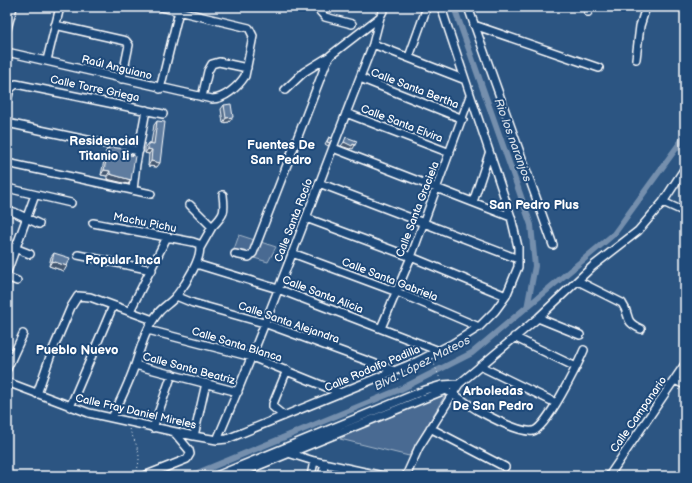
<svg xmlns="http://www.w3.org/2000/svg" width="692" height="483" font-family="'Balsamiq Sans',sans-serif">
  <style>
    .green { fill: #486b92; stroke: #a4b5c8 }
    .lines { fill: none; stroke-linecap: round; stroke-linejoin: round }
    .canal { stroke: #748fad; stroke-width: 6 }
    .minor-casing { stroke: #fff; stroke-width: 10 }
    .path { stroke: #fff; stroke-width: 1; stroke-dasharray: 1 3; stroke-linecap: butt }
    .minor { stroke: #1f4a7a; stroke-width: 7 }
    .wall { fill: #516b89; stroke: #fff }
    .shaded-wall { fill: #42576f; stroke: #fff }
    .building { fill: #5e7c9f; stroke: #fff }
    .labels { text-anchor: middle; stroke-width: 4; stroke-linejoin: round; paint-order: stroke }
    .street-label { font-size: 11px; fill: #fff; stroke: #1f4a7a }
    .water-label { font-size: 12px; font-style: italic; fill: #d5dde6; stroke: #1f4a7a }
    .quarter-label { font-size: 13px; font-weight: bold; fill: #fff; stroke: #1f4a7a }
  </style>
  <rect width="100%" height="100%" fill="#2c5582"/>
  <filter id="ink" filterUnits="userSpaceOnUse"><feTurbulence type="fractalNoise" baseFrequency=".025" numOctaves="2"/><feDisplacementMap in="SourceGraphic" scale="8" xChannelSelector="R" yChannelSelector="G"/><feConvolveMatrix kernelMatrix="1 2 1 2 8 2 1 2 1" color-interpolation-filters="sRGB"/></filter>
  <g filter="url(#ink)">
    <path class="green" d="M239 235 276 247 268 262 233 252Z
      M447 392 409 456 340 439 388 413Z"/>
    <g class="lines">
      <path class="canal" d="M454 7 531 225 535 266 527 308
        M190 476 401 389 472 353 614 234 685 136"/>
      <defs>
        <path id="minor" d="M316 7 325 17 352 24
          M468 7 553 245
          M588 12 589 7
          M55 25 126 41 129 45 122 79
          M474 25 599 68
          M7 29 13 7
          M373 44 463 79
          M7 52 212 99C224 99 238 87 245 76L253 36 249 28 161 7
          M409 57 427 7
          M636 59 640 26 646 7
          M47 60 60 7
          M360 78 463 119
          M160 89 179 11
          M285 90 304 72 330 56
          M202 97 208 71 212 64 219 62 247 68
          M7 101 10 89 16 84 163 114
          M346 113 450 153
          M7 123 139 151
          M333 148 511 217
          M7 163 151 194
          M319 183 518 259
          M7 188 71 203
          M133 190 136 164 146 110
          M473 202 489 154
          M663 202 685 212
          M190 205 212 227 200 248
          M14 212 39 224
          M306 218 411 257 506 296
          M93 223 193 242 199 244C204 256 185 285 177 295 172 302 164 306 159 312 146 327 141 347 135 365 129 383 120 401 112 418
          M212 227C225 214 225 212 223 195
          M7 245 30 254
          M292 253 397 292 479 327
          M235 254 249 257 253 253 327 61 331 55 380 17
          M78 255 152 270
          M196 264 278 289 439 351
          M7 272 35 195
          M7 277 17 281
          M578 281 622 303C632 317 622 320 641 329
          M176 296 193 303 264 323 395 371
          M130 311 167 237
          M538 318 580 335
          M381 328 411 257 470 96
          M148 330 252 357 341 393
          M514 337 576 367
          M135 365 238 392
          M480 366 556 403
          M7 369 23 334
          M675 380 685 385
          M7 382 89 413 194 436 217 440 227 439 416 362 452 344 479 327 495 311 506 296 518 267V247L511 217 441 7
          M37 394 51 354 71 307 78 296 90 297 153 320
          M70 407 113 306
          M284 416 273 407V404L287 370
          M153 428 172 374
          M430 428 505 467
          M194 436 206 383
          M217 440C273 310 321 176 373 44L380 17 385 7
          M288 453 314 461 383 476
          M144 476 187 459 190 454 189 450 174 432
          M216 476 425 390 442 385 459 384
          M233 476 445 390C456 394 468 405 479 411 490 417 520 433 533 431 546 429 578 364 584 350
          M311 476 314 461
          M322 476 325 463
          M406 476 419 447 459 384 538 318 593 266 638 231 663 202 685 168
          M609 476 685 364"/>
      </defs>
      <use href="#minor" class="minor-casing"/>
      <path class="path" d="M433 361 440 379
        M129 429C138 448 143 455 135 476"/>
      <use href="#minor" class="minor"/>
    </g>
    <path class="wall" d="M224 105 229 122 223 123 221 109Z
      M157 121V167L148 166 149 154 145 153V147L148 143H151L154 125Z
      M329 137 330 143 328 146 325 144Z
      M109 147 125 154 131 180 128 184 107 179V176L101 175 106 151Z
      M54 253 64 271 49 266 51 257Z"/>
    <path class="shaded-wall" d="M233 117 229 122 223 123 226 118Z
      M344 142 353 144 355 145 353 149 351 148 350 149 341 146Z
      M148 149 152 150 149 154 145 153Z
      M151 161 160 163 157 167 148 166Z
      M104 170 110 171 107 176 101 175Z
      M110 174 131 180 128 184 107 179Z
      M52 261 67 266 64 271 49 266Z"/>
    <path class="building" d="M231 104 233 117 226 118 224 105Z
      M157 121 165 122 160 163 151 161 152 150 148 149V143L154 144Z
      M329 137 332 138 330 143 327 142Z
      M346 137 357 141 355 145 353 144 352 146 344 142Z
      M109 147 126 149 125 154 135 156 131 180 110 174V171L104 170Z
      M54 253 70 258 67 266 52 261Z"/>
  </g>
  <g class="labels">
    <g class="street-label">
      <text transform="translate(117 67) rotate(14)" y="4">Raúl Anguiano</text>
      <text transform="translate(95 88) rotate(12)" y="4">Calle Torre Griega</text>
      <text transform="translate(415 88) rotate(21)" y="4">Calle Santa Bertha</text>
      <text transform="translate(402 123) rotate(21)" y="4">Calle Santa Elvira</text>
      <text transform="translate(417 209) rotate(-69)" y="4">Calle Santa Graciela</text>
      <text transform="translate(293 220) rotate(-69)" y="4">Calle Santa Rocío</text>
      <text transform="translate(145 222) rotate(11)" y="4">Machu Pichu</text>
      <text transform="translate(390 279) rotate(21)" y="4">Calle Santa Gabriela</text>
      <text transform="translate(323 294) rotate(21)" y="4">Calle Santa Alicia</text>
      <text transform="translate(289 322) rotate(19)" y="4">Calle Santa Alejandra</text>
      <text transform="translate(237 344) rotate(17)" y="4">Calle Santa Blanca</text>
      <text transform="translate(189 368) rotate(15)" y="4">Calle Santa Beatriz</text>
      <text transform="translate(372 368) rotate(-23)" y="4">Calle Rodolfo Padilla</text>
      <text transform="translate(136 411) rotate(13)" y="4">Calle Fray Daniel Mireles</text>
      <text transform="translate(638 414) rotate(-55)" y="4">Calle Campanario</text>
    </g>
    <g class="water-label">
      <text transform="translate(513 140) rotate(70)" y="4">Rio los naranjos</text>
      <text transform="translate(422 363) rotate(-27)" y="4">Blvd. López Mateos</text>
    </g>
    <g class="quarter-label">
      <text x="104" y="145">Residencial<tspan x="104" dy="15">Titanio Ii</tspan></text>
      <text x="281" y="149">Fuentes De<tspan x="281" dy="15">San Pedro</tspan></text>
      <text x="534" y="209">San Pedro Plus</text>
      <text x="123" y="264">Popular Inca</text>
      <text x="77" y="354">Pueblo Nuevo</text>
      <text x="493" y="395">Arboledas<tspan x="493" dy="15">De San Pedro</tspan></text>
    </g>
  </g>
  <rect width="692" height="483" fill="none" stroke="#1f4a7a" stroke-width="24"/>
  <rect x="12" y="12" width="668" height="459" fill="none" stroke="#fff" stroke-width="1.5" filter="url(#ink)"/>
</svg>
